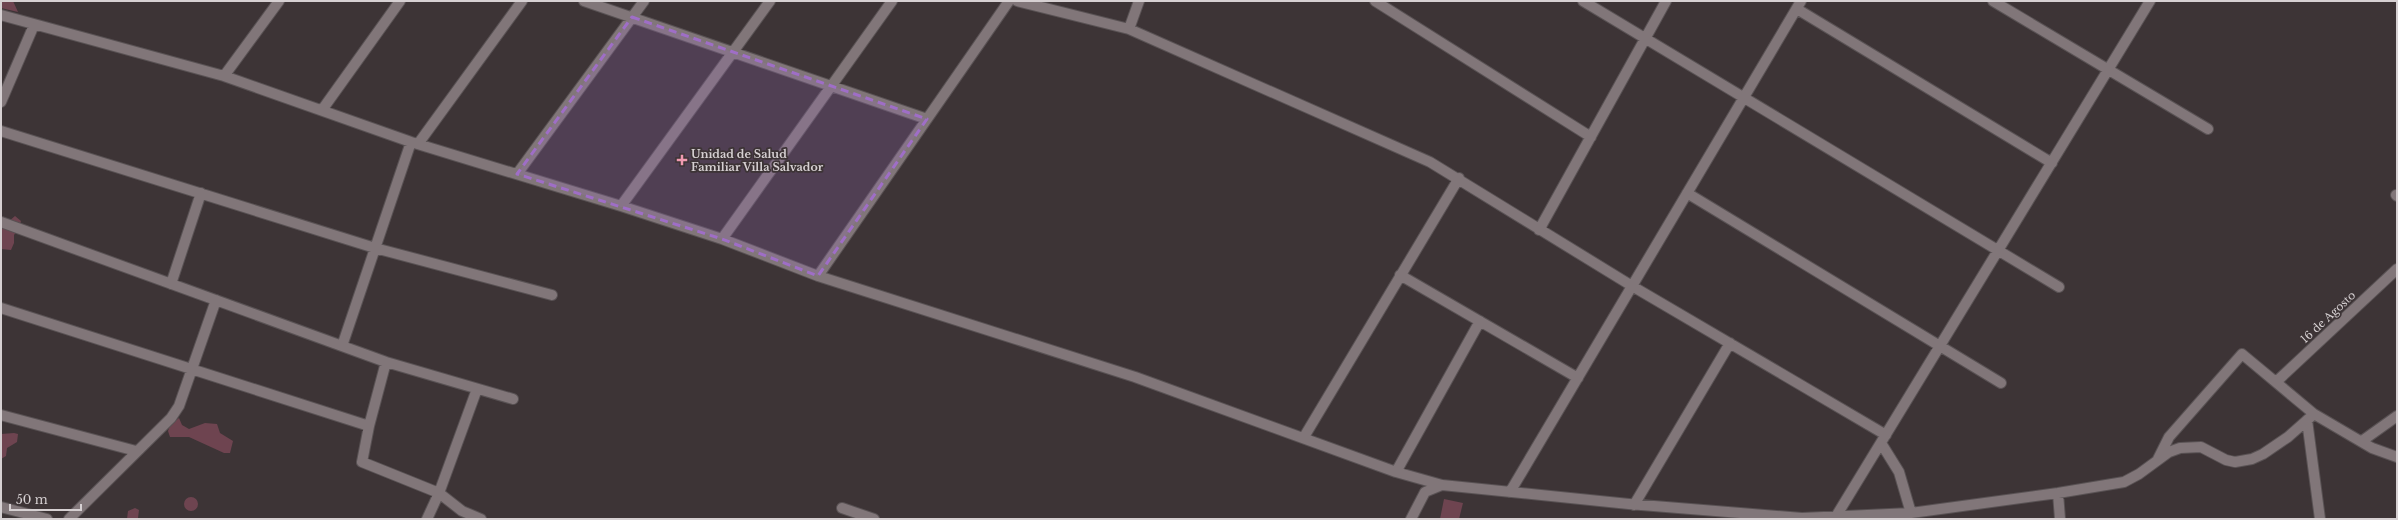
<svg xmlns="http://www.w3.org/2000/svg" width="2398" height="520" font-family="'Libre Baskerville',serif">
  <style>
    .green { fill: #6e4450 }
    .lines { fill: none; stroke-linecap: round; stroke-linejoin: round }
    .minor-casing { stroke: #595254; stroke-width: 12 }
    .minor { stroke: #817679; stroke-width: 10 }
    .marked { fill: #9f6ec7; fill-opacity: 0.2; stroke: #9f6ec7; stroke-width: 3; stroke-dasharray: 8 5; stroke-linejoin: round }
    .poi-dot { fill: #f19ab2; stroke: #3d3436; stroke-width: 1.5 }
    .labels { text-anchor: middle; stroke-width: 3.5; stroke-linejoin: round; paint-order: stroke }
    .poi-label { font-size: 11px; font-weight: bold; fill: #d6d0d2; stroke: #3d3436; text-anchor: start }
    .street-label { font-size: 11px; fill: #d6d0d2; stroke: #3d3436 }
  </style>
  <rect width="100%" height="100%" fill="#3d3436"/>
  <path class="green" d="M1 1H13L18 12 1 8Z
    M15 216 21 221 19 228 14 235V243L11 250 1 249V228Z
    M179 418 182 425 189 429 205 423 217 424 220 433 233 441 230 453H224L189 437H170L168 431 170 425Z
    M14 433 18 434 17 442 7 448 6 456 1 459V434Z
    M184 504a7 7 0 1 1 14 0a7 7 0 1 1-14 0Z
    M1444 499 1463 503 1459 519H1440Z
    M135 508 139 510 138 518 127 519 128 511Z"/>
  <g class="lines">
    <defs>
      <path id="minor" d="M584 1 927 119
        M1017 1 1129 29 1430 162 1632 286 1886 435
        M1375 1 1591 137
        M1583 1 2059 287
        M1993 1 2208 129
        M1797 9 2052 163
        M1 15 224 76 411 142 621 206 722 239 818 276 1135 377 1396 472 1442 485 1629 504 1802 518 1911 513 2058 493 2124 482 2139 474 2169 452 2180 448 2201 447 2226 460 2235 462 2252 459 2263 454 2288 437 2314 414
        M1129 29 1139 1
        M224 76 279 1
        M1 102 34 25
        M322 110 400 1
        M1 131 375 248 552 295
        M418 144 522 1
        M517 174 644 1
        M1687 193 2001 383
        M2396 195 2397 196
        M621 206 770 1
        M1 222 386 362 513 399
        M1539 230 1666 1
        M722 239 892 1
        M1400 275 1578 378
        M818 276 1009 1
        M171 284 201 193
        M1 308 369 426
        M342 346 411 142
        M386 362 369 426 362 462 439 493 462 511 481 519
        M2276 382 2397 269
        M1 415 136 451
        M2307 420 2320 519
        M1304 437 1459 178
        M2362 441 2397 416
        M1881 443 1899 472 1911 513
        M2158 459 2169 437 2242 354 2314 414 2372 448 2397 457
        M1396 472 1480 321
        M1510 492 1801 1
        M2058 493 2060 519
        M1634 505 1730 343
        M1 507 47 519
        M842 508 874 519
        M1835 518 2150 1
        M69 519 171 418 179 406 216 300
        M427 519 439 493 477 389
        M1411 519 1425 492 1442 485"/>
    </defs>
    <use href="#minor" class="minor-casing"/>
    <use href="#minor" class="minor"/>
  </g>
  <path class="marked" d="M632 17 927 119 818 276 722 239 517 174Z"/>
  <path class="poi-dot" d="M680 154h4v4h4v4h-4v4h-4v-4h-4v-4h4z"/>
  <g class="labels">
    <g class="poi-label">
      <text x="691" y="158">Unidad de Salud<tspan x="691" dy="13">Familiar Villa Salvador</tspan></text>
    </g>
    <g class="street-label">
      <text transform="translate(2328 317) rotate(-43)" y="4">16 de Agosto</text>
    </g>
  </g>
  <rect width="2398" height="520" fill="none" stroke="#d6d0d2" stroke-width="4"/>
  <path d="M10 504v6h71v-6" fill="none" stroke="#d6d0d2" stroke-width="2"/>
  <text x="16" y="504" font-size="12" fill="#d6d0d2" stroke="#3d3436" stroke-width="3" paint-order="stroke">50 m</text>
</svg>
